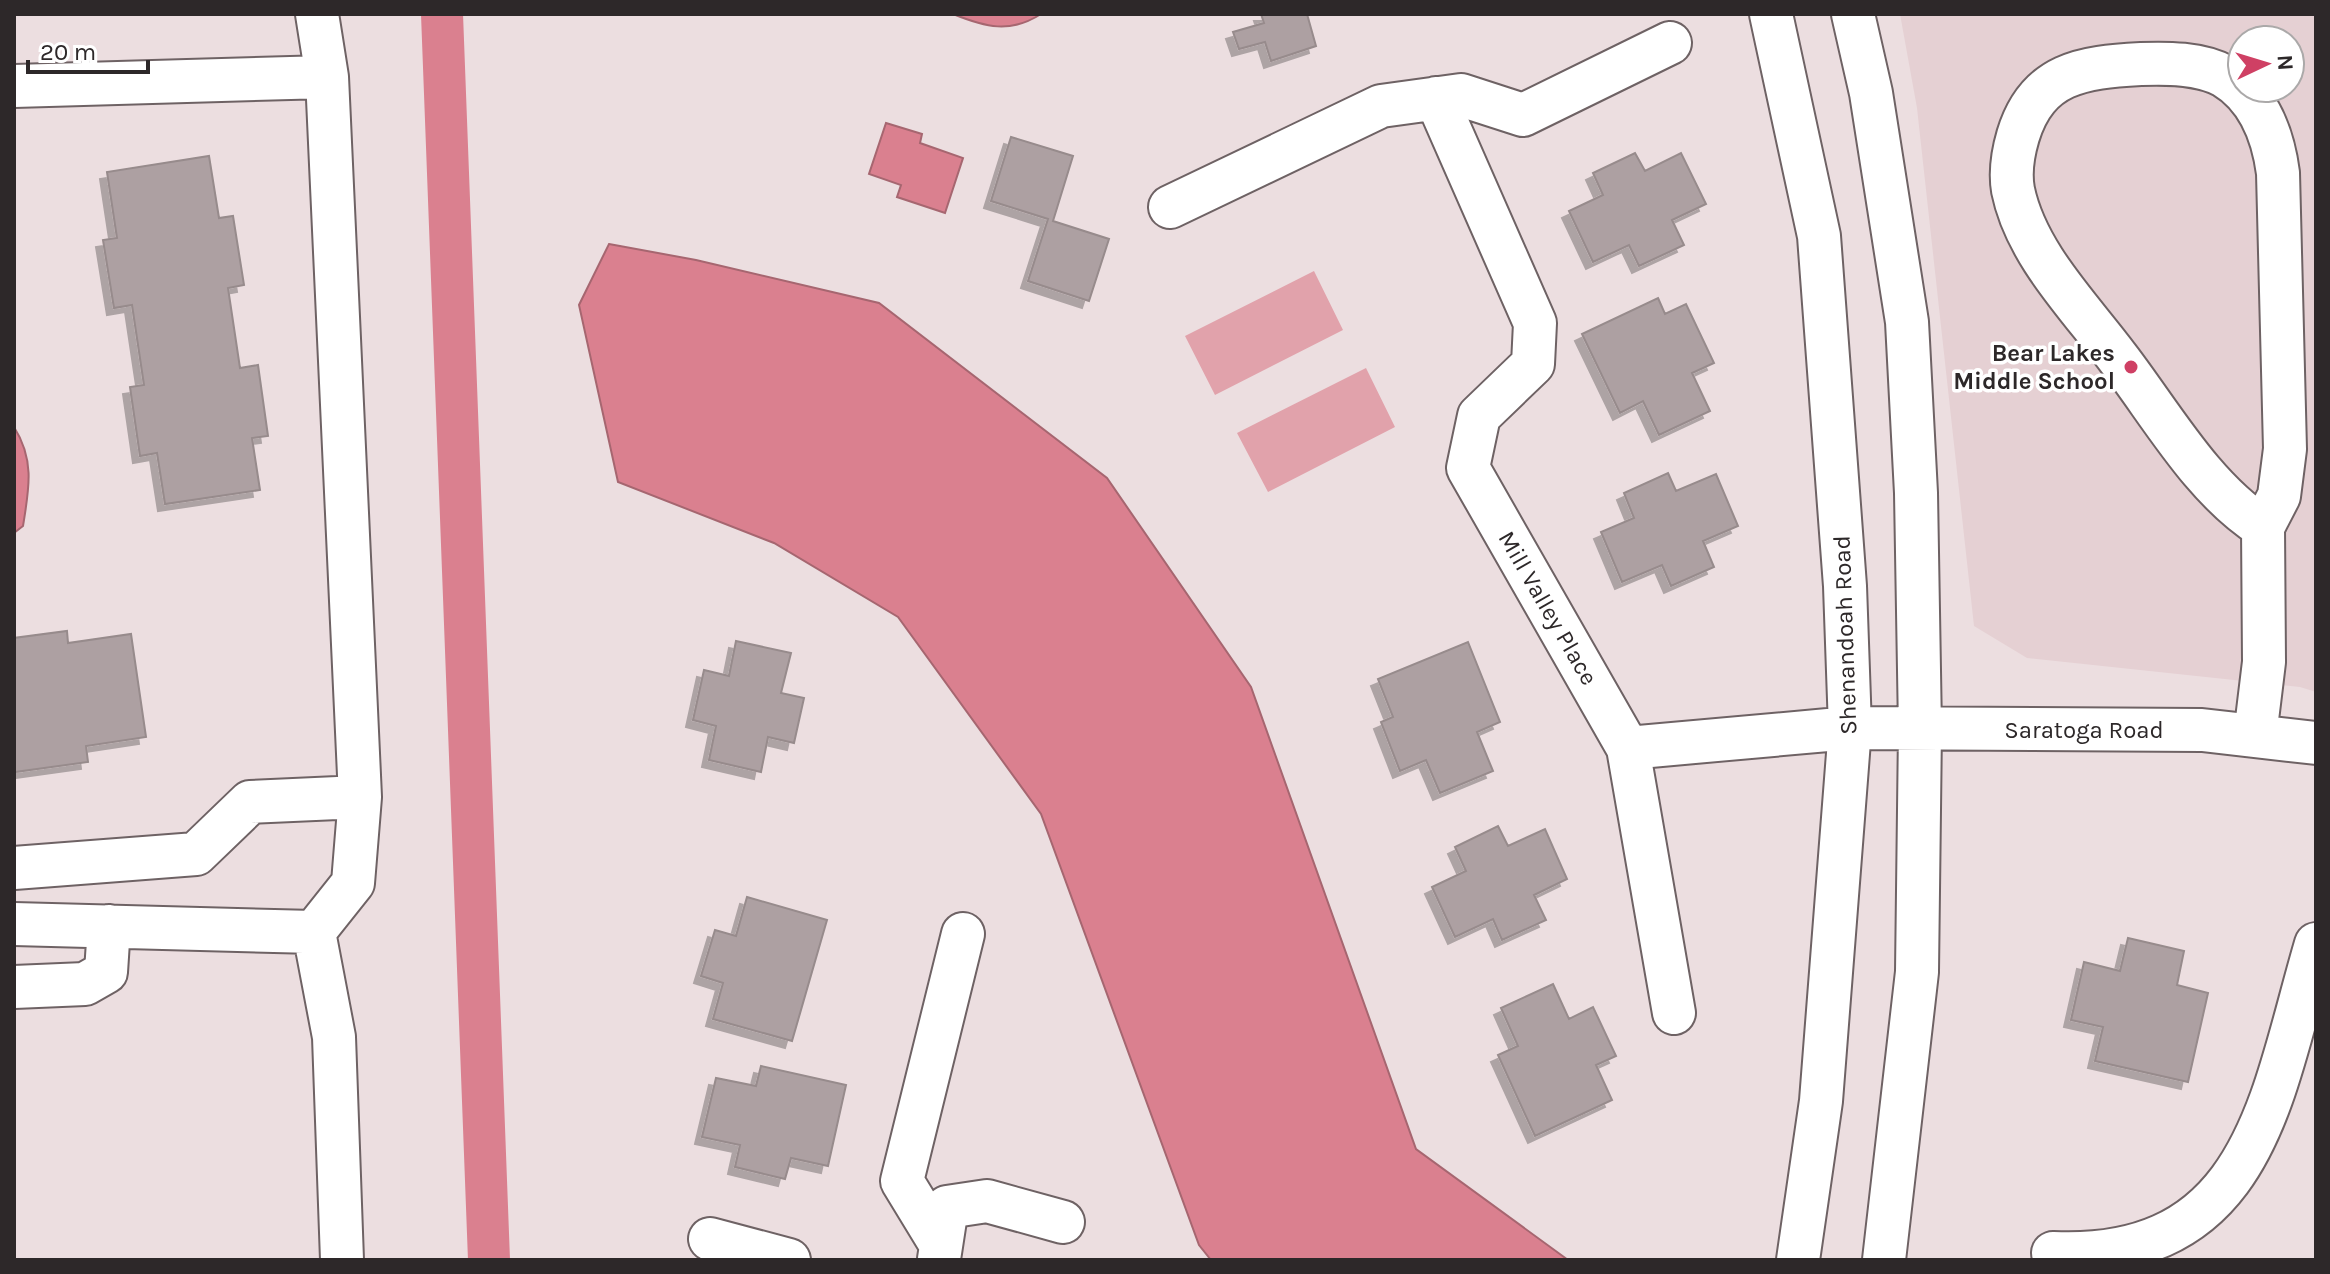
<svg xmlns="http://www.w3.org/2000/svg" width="2330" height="1274" font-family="Karla,sans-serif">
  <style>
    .built { fill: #e5d0d3; fill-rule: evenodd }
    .green { fill: #e1a2ab }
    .water { fill: #da808f; stroke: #a66670; stroke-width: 2 }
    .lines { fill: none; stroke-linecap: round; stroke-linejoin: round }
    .canal { stroke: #da808f; stroke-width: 42 }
    .building { fill: #ada0a2; stroke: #978b8c; stroke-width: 2; filter: url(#shadow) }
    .minor-casing { stroke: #6e6264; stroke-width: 46 }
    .minor { stroke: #fff; stroke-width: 42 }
    .poi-dot { fill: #cf4064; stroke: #fff; stroke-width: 3 }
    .labels { text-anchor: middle; stroke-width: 7; stroke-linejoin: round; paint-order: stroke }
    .poi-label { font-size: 24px; font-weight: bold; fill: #2d2829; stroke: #fff; text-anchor: end }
    .street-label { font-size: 24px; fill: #2d2829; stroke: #fff }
  </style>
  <defs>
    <filter id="shadow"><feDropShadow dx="-7" dy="7" stdDeviation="0" flood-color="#0004"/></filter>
  </defs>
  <rect width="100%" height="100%" fill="#ecdee0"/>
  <path class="built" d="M1900 14H2316V692L2300 687 2027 658 1974 626 1917 108ZM2242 40H2290V88H2242Z"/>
  <path class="green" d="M1314 271 1343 330 1215 395 1185 336Z
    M1366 368 1395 427 1268 492 1237 433Z"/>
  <path class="water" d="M953 14H1041C1010 34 985 27 953 14Z
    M886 123 922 134 920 143 963 158 945 213 897 197 901 185 869 174Z
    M609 244 696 260 879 303 1107 478 1251 687 1416 1149 1568 1260H1211L1199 1245 1041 814 898 617 774 543 618 482 579 305Z
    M14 427C35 460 29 489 23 526L14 533Z"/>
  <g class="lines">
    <path class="canal" d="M442 14 489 1260"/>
  </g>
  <path class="building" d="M1261 14H1307L1316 46 1271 61 1265 42 1239 49 1233 32 1264 23Z
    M1011 137 1073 156 1053 221 1109 239 1089 301 1028 281 1048 219 991 201Z
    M1635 153 1645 171 1681 153 1706 204 1672 220 1684 245 1639 266 1629 245 1593 262 1569 211 1603 195 1593 173Z
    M209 156 219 218 233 216 244 285 228 288 240 368 258 365 268 436 252 438 260 490 165 504 157 453 140 456 130 387 144 385 132 305 114 308 103 240 117 238 107 172Z
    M1658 298 1665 314 1686 304 1714 363 1692 373 1710 411 1659 435 1643 401 1620 413 1582 334Z
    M1668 473 1676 491 1716 474 1738 526 1703 541 1714 567 1671 586 1662 565 1622 582 1601 532 1634 518 1624 493Z
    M67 631 68 643 131 634 146 737 86 746 88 762 15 772 14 638Z
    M736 641 791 653 781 693 804 698 794 743 768 737 761 772 709 760 716 726 693 720 704 670 729 676Z
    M1468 642 1500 722 1477 732 1493 771 1440 793 1426 760 1400 771 1381 722 1393 717 1378 679Z
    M1498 826 1508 846 1545 829 1567 879 1534 895 1546 920 1502 940 1493 919 1455 937 1432 887 1466 871 1455 847Z
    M747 897 827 920 792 1041 713 1019 723 983 701 976 715 930 736 936Z
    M2128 938 2184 951 2177 985 2208 993 2188 1082 2095 1061 2103 1027 2071 1020 2084 962 2120 971Z
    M1553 984 1569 1019 1593 1007 1616 1056 1596 1065 1612 1100 1535 1136 1498 1055 1518 1046 1501 1008Z
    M761 1066 846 1085 828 1166 791 1158 785 1179 735 1167 740 1145 702 1137 716 1078 756 1086Z"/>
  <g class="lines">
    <defs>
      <path id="minor" d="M1771 14 1819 236 1845 586 1850 728 1821 1101 1798 1260
        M1853 14 1871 93 1907 322 1916 493 1920 729 1917 972 1884 1260
        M14 86 327 77
        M1436 98 1535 323 1533 364 1479 416 1468 468 1628 748 1674 1013
        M1170 207 1381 106 1461 95 1523 115 1670 43
        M2255 736 2264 662 2263 527 2279 496 2285 449 2278 173C2273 135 2259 97 2224 76 2200 63 2167 63 2141 64 2082 67 2037 73 2018 136 2013 153 2010 173 2013 190 2026 254 2080 307 2118 358 2161 414 2202 488 2263 527
        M1628 748 1850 728 2202 730 2316 743
        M14 868 196 854 250 802 360 797
        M14 924 314 932 334 1037 342 1260
        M314 932 353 883 360 797 327 77 317 14
        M14 987 85 984 106 972 109 926
        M710 1239 789 1260
        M941 1245 902 1181 963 934
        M2053 1253C2256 1262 2271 1096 2316 944
        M939 1259 947 1207 987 1201 1063 1222"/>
    </defs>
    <use href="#minor" class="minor-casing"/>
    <use href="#minor" class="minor"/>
  </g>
  <circle class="poi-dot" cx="2131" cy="367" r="8"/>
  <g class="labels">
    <g class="poi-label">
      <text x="2115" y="361">Bear Lakes<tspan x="2115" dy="28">Middle School</tspan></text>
    </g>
    <g class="street-label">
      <text transform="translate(1548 608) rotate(60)" y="8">Mill Valley Place</text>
      <text transform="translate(1845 635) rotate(-92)" y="8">Shenandoah Road</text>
      <text x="2084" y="738">Saratoga Road</text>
    </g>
  </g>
  <rect width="2330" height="1274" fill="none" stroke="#2d2829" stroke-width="32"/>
  <g transform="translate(2266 64) rotate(86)"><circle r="38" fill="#ffffff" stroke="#aba9a9" stroke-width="2"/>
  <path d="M0-6L14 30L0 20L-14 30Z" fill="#cf4064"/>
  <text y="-12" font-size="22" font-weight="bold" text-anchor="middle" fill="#2d2829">N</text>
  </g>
  <path d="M28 60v12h120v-12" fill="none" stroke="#2d2829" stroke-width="4"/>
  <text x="40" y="60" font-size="24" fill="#2d2829" stroke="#ffffff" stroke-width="6" paint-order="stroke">20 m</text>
</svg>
